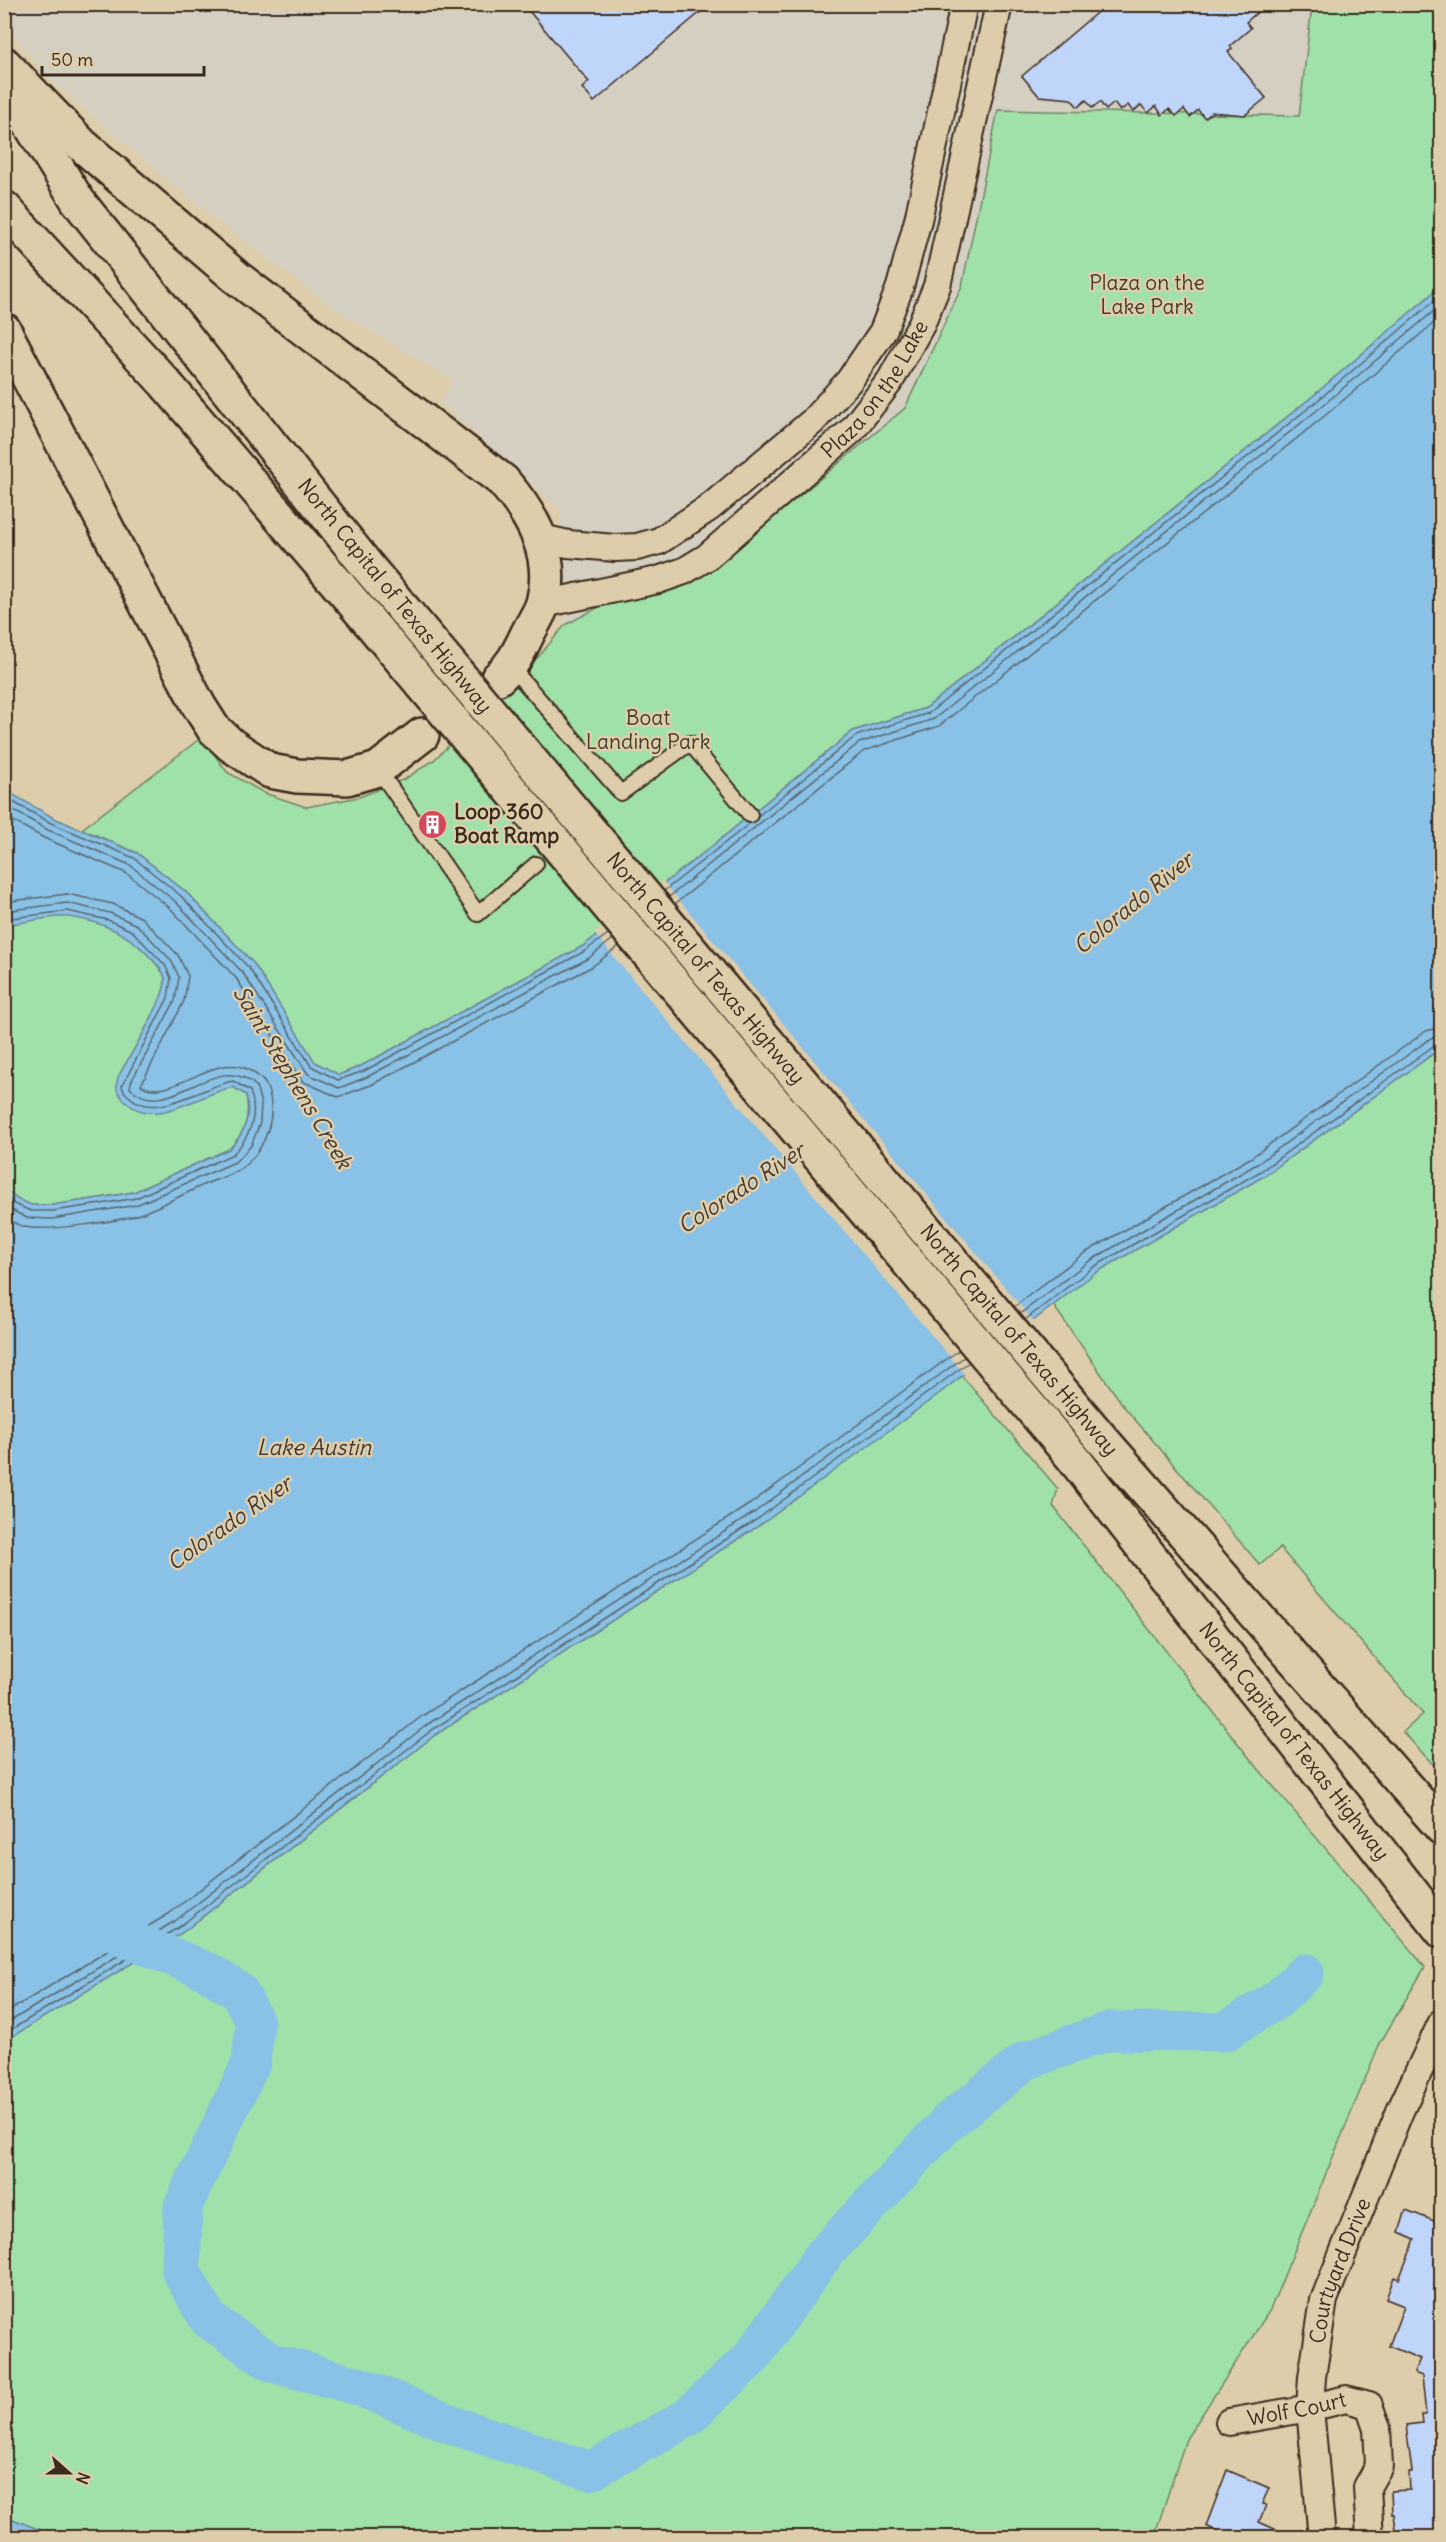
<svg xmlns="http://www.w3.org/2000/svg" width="1446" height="2542" font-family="Delius,sans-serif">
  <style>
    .built { fill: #d5cfc2 }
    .green { fill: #a0e0a9; stroke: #6e8564; stroke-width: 1.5 }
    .water { fill: #89c1e7; stroke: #6a8597; stroke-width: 1.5 }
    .pier { fill: #decdaa }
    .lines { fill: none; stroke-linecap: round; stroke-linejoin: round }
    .shore { stroke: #5a666e; stroke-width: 1.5 }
    .river { stroke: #89c1e7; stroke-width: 39 }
    .building { fill: #c0d5fa; stroke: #3b2a1e; stroke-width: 1.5 }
    .service-casing { stroke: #3b2a1e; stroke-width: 18 }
    .minor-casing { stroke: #3b2a1e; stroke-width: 30 }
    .trunk-casing { stroke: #3b2a1e; stroke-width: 38 }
    .service { stroke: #decdaa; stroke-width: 14 }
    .minor { stroke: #decdaa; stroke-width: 26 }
    .trunk { stroke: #decdaa; stroke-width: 33 }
    .trunk-bridge-casing { stroke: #3b2a1e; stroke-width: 38; stroke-linecap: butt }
    .trunk-bridge { stroke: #decdaa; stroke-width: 33 }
    .labels { text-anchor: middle; stroke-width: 5; stroke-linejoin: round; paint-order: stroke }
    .park-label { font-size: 21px; fill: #453c2c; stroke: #decdaa }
    .street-label { font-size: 21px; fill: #3b2a1e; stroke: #decdaa }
    .poi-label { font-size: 21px; font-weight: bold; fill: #3b2a1e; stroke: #decdaa; text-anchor: start }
    .water-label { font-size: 22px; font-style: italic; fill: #433932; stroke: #decdaa }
  </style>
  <rect width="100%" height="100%" fill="#decdaa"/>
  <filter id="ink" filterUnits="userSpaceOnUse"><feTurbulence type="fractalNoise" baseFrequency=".0167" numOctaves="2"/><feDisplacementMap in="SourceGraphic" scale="12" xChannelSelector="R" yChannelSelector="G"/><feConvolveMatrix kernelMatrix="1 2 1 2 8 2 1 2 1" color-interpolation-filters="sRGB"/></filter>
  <g filter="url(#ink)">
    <path class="built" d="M4 5H1312L1299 116 998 110 962 286 905 408 725 558 664 590 599 607 565 625 560 510 441 403 452 380 335 309 201 208 48 78 5 26Z"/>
    <path class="green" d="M1312 5H1441V286L1313 396 926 708 853 731 706 851 583 946 361 1066 339 1075 315 1063 254 964 186 892 137 853 82 829 202 737 227 772 264 793 306 807 359 797 405 779 434 760 540 655 565 625 599 607 664 590 725 558 905 408 962 286 998 110 1299 116Z
      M66 914C104 923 126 928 152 959 156 964 164 971 165 978 166 983 163 991 162 996L222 1089 233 1087 246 1095C251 1117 245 1134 229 1149L134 1192 100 1198 52 1205H31L17 1199 5 1188V922Z
      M1441 1048V1773L1403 1732 1423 1714 1280 1548 1260 1565 1125 1408 1053 1305 1095 1273 1264 1176Z
      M962 1376 1058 1489 1053 1506 1247 1755 1425 1967 1379 2045 1270 2310 1186 2439 1154 2537 58 2538 5 2516 4 2041 183 1932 435 1735 763 1523Z"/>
    <path class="water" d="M1441 286V1048L1264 1176 1095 1273 932 1399 763 1523 435 1735 183 1932 5 2041 4 1188 17 1199 31 1205H52L100 1198 134 1192 229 1149C245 1134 251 1117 246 1095L233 1087C201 1093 155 1130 126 1102 117 1093 115 1089 118 1077 128 1058 168 996 165 978 164 971 157 964 152 959 130 934 102 921 68 917 48 915 25 924 5 924V790L54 818 137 853 186 892 254 964 315 1062 339 1075 361 1066 583 946 706 851 853 731 926 708 1313 396Z
      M4 2516H5L58 2537H5Z"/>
    <path class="pier" d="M663 881 1035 1323 966 1376 594 933Z"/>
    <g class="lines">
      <path class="shore" d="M4 797 51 823 134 858 181 896 249 968 311 1066 338 1080 364 1071 585 951 608 934
        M4 805 48 830 130 865 176 902 243 973 308 1074 339 1088 367 1077 589 958 613 939
        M4 816 44 838 126 873 170 908 236 978 302 1081 338 1097 371 1085 593 966 619 946
        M758 816 856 736 929 713 1317 401 1442 294
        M664 891 750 823
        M669 897 859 743 934 719 1321 407 1442 304
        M4 902 67 894 113 904 142 918 178 955 188 976 184 1001 141 1085C171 1104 213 1050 249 1070 256 1074 262 1078 266 1085 279 1112 266 1150 243 1167 232 1175 217 1179 205 1184 185 1194 164 1204 143 1213 122 1221 47 1232 25 1227 18 1225 11 1221 4 1218
        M675 904 864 751 939 726 1327 414 1442 316
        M4 911 67 903 110 913 137 925 171 960 179 977 175 1001 131 1082 130 1088C169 1125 214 1047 256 1086L261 1103 260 1123 251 1146 235 1162 136 1205 52 1219 27 1218 4 1206
        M4 919 67 911 108 920 132 931 165 965 171 978 168 998 122 1086C123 1091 125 1093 130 1097 156 1122 204 1085 233 1081L250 1091C259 1115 250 1137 233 1154L136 1198 101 1204 53 1211H31L14 1204 4 1196
        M1014 1307 1083 1254 1252 1157 1426 1031 1442 1027
        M1020 1314 1088 1262 1257 1164 1431 1038 1442 1036
        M1025 1320 1092 1268 1261 1171 1436 1044 1442 1043
        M4 2014 170 1913 422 1716 750 1504 959 1350
        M4 2025 175 1921 428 1724 755 1512 964 1357
        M4 2034 179 1927 432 1730 759 1518 969 1362"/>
      <path class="river" d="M4 1888 209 1972 239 1992 255 2022 251 2063 183 2206 181 2271 209 2320 272 2363 358 2386 455 2426 591 2471 687 2418 751 2358 825 2253 948 2122 1025 2061 1109 2031 1224 2032 1278 1999 1305 1973"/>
    </g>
    <path class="building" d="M523 4H710L594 102 582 88 589 82Z
      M1107 4H1267L1246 22 1251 28 1230 46 1232 49 1228 52 1266 98 1245 115 1212 112 1205 118 1198 110 1190 117 1184 109 1176 116 1169 109 1162 115 1156 106 1148 113 1141 105 1133 112 1128 105 1120 111 1114 103 1106 110 1100 102 1092 108 1086 100 1078 107 1071 99 1039 96 1022 76Z
      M1406 2210 1442 2224V2538H1397L1394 2514H1392L1391 2491 1410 2490 1409 2472H1412L1406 2425 1422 2423 1421 2415H1426L1422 2376 1414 2373 1420 2359 1389 2346 1404 2306 1386 2299 1394 2277 1399 2279 1415 2239 1399 2232Z
      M1227 2470 1269 2488 1262 2504 1266 2505 1259 2522 1295 2538H1233L1206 2526Z"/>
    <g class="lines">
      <defs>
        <path id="service" d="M511 667 621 793 690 743 750 815
          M378 769 478 914 536 864"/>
        <g id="minor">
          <path d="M541 538 568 544 615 548 637 547 659 541 709 508 812 422 849 381 883 331 900 287 918 220 964 4"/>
          <path id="s1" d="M543 604 658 580 684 571 707 557 852 430 890 381 921 325 937 286 999 4"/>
          <path id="s2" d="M1229 2422 1310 2408 1346 2399 1369 2405 1377 2428 1379 2466 1367 2487 1370 2538"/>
          <path id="s3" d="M1322 2538 1310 2408 1312 2377 1324 2300 1400 2111 1442 2022"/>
        </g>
        <g id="trunk">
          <path d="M4 64 82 145 236 277 503 481C533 516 556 556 543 603 540 613 533 623 528 633 519 651 514 664 498 678"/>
          <path d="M6 86 78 201 367 566"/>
          <path d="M4 208 165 383 341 588"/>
          <path d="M4 330 199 706 213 728 231 745 270 771 297 776 347 778 378 769 422 735"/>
          <path d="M1100 1437 1442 1828"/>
          <path id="s4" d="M1074 1459 1442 1931"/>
        </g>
      </defs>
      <use href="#service" class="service-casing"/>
      <use href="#minor" class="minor-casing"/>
      <use href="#trunk" class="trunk-casing"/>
      <use href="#service" class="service"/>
      <use href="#minor" class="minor"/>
      <use href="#trunk" class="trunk"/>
      <defs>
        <g id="trunk-bridge">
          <path id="s5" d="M367 566 1100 1437"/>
          <path d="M341 588 1074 1459"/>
        </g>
      </defs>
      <use href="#trunk-bridge" class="trunk-bridge-casing"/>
      <use href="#trunk-bridge" class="trunk-bridge"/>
    </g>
  </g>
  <defs>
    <symbol id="building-disc" viewBox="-11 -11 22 22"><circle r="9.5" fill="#d1495b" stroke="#decdaa"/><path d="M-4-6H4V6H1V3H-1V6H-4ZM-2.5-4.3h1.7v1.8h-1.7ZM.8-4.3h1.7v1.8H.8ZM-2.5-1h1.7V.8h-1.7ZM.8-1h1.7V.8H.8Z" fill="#fff"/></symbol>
  </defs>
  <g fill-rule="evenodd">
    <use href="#building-disc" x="416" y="808" width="33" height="33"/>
  </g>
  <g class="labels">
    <g class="park-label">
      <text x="1147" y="290">Plaza on the<tspan x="1147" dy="24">Lake Park</tspan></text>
      <text x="648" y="725">Boat<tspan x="648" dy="24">Landing Park</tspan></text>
    </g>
    <g class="street-label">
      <text dy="7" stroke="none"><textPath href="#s1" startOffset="411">Plaza on the Lake</textPath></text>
      <text transform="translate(395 596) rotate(51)" y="7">North Capital of Texas Highway</text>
      <text dy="7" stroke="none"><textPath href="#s5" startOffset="526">North Capital of Texas Highway</textPath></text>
      <text transform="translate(1019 1340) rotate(50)" y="7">North Capital of Texas Highway</text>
      <text dy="7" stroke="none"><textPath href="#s4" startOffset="358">North Capital of Texas Highway</textPath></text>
      <text dy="7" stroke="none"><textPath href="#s3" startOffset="272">Courtyard Drive</textPath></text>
      <text dy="7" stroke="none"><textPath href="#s2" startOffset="69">Wolf Court</textPath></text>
    </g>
    <g class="poi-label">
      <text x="454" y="819">Loop 360<tspan x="454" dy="24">Boat Ramp</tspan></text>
    </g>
    <g class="water-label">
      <text transform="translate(1133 903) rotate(-39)" y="8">Colorado River</text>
      <text transform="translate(293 1077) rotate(59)" y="8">Saint Stephens Creek</text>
      <text transform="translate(741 1188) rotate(-33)" y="8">Colorado River</text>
      <text x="314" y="1455">Lake Austin</text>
      <text transform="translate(229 1523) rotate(-35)" y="8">Colorado River</text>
    </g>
  </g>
  <rect width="1446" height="2542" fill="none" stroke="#decdaa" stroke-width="24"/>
  <rect x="12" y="12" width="1422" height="2518" fill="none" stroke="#3b2a1e" stroke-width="2" filter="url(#ink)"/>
  <g transform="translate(69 2473) rotate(111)" stroke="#decdaa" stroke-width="4.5" paint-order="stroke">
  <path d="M0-4.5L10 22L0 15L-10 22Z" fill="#3b2a1e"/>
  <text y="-9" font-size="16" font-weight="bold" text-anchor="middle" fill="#3b2a1e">N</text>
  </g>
  <path d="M42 66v9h162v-9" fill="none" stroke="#3b2a1e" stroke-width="3"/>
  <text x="51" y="66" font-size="18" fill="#3b2a1e" stroke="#decdaa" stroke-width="4.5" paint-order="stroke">50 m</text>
</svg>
